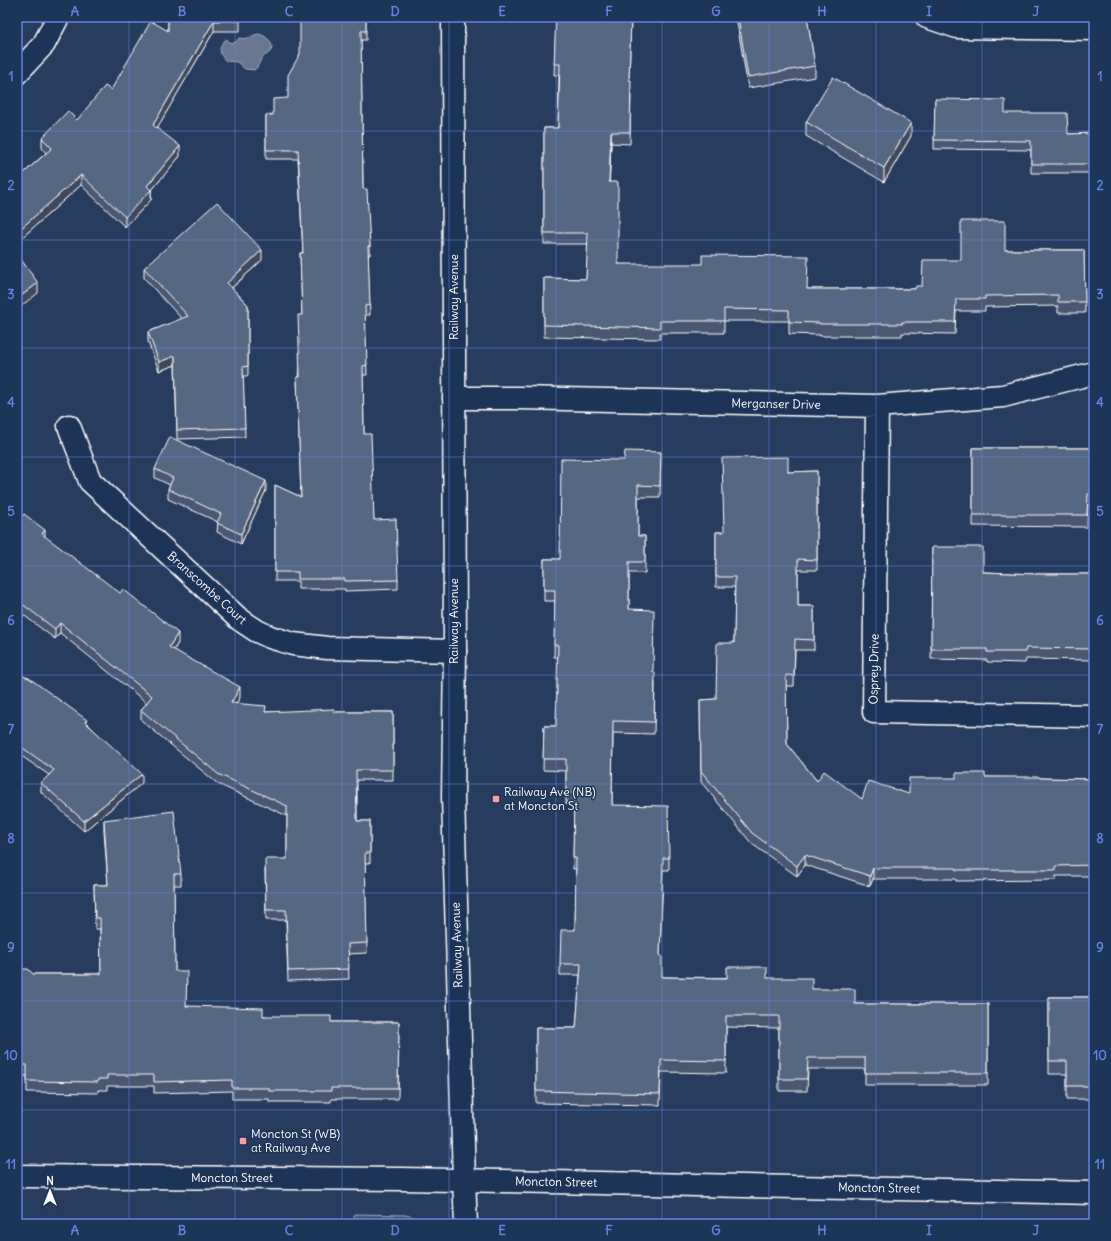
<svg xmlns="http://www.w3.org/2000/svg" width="1111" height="1241" font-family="Delius,sans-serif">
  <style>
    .green { fill: #425672; stroke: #a0aab8 }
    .water { fill: #67788e; stroke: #a4aebb }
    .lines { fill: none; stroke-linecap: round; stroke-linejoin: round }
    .street-casing { stroke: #fff; stroke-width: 25 }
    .secondary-casing { stroke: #fff; stroke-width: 25 }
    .street { stroke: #1d3557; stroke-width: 22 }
    .secondary { stroke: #1d3557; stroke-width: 22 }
    .wall { fill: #49596f; stroke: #fff }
    .shaded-wall { fill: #3c485a; stroke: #fff }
    .building { fill: #556781; stroke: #fff }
    .grid { fill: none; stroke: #6183e4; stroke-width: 1; stroke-opacity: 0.55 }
    .poi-dot { fill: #ff9aa2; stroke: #1d3557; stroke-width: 1.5 }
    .labels { text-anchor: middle; stroke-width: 3; stroke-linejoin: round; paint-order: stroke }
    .street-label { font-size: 12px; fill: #fff; stroke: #1d3557 }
    .poi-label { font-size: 12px; fill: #fff; stroke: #1d3557; text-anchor: start }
    .neatline { fill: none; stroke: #6183e4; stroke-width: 1.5 }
    .grid-label { font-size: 13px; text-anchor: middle; font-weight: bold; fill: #6183e4 }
  </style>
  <rect width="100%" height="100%" fill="#263d5e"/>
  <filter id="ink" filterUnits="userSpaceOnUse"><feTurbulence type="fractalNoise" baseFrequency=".025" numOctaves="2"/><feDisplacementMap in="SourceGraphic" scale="8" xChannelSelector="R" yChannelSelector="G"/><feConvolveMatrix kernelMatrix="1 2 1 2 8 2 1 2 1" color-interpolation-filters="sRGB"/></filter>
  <g filter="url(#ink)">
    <path class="green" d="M354 1214 405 1215 418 1218 425 1224H354Z"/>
    <path class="water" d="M259 34C267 36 277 45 269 53 267 55 265 55 263 57 259 61 259 67 254 70L245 69 237 62 226 61C218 54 218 44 227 39L229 42 232 43 236 42 239 38C251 40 250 35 259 34Z"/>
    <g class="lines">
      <defs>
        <path id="street" d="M927 17 957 27 1094 29
          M17 73 44 44 58 17
          M454 398H519L877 406 1003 396 1094 373
          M877 406 874 712 1094 716
          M69 426 90 481 239 619 257 631 270 637 293 644 327 648 455 651
          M464 1180 466 1224"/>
        <path id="secondary" d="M453 17 455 651 453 797 464 1180
          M17 1176 402 1179 1094 1193"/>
      </defs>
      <use href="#street" class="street-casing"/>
      <use href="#secondary" class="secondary-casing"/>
      <use href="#street" class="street"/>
      <use href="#secondary" class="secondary"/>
    </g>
    <path class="wall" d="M168 17H240V31H214L157 128 180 156 151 191V200L125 227 81 185 17 242V179L46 153 42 148V138L77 120 111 90 168 31Z
      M366 17V40H361L363 189 370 246V255H368L370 315H365L367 375H363L364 434 374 520 398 580V589L345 591V589H298V581H275V485L301 497 297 377H299L302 315 300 253H303L298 159H266V115H273L288 98 300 54Z
      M556 17H631L629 80 631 92 630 144 611 143 609 182 618 264 808 289H915L922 286 961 260 1005 250H1084L1085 313H1058V306L985 307V311H956L955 334 902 333V336H820V335L789 334V321H724V333H660V339L544 337V278L586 279 588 244H544V128H558L559 75H554Z
      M736 17H807L815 66V77L748 88Z
      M935 99 1005 113 1068 134 1094 133V173H1031V150L934 149Z
      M806 122 911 136 884 182 806 136Z
      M262 260 232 288 248 305V376H243L245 437 177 439 175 365 159 371 148 342V332L182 319 144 278V268Z
      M973 448H1094V504L1088 505 1087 527 973 526Z
      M661 452 660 497H638V536H645V573H629V609L653 672 655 683 654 734 613 733 612 805 669 858V870H663L660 956 662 977 767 978 812 989 855 1004H988V1085H865V1069H808L807 1091H779V1028L726 1027V1073L661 1072 660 1105 536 1103V1028H576L580 975H560V964L575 930 576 869H573L574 804H566V771L543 770 544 726H556L558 657H554L555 601H544V559H560L624 460Z
      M155 469 266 490 241 544 217 532 218 522 168 499V489L170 485 155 478Z
      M817 471V570H798V606H814V650H795L794 686H786L787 744 817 781 862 799 909 794 956 778 985 777 1040 778 1094 779V876H1056V880L956 881V879H873L870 886 805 865 797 876 752 844 701 782 700 700 716 699 734 643 735 587H716V532H724L788 472Z
      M17 521 45 537 178 643 174 650 240 697 236 704 266 712H393V780H357V821H370V863H365L367 953 348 954 349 979 288 981 286 920H266L265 869 287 859V816L218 784 141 720V710L147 703 60 633 55 639 17 610Z
      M932 547 983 572 1036 574H1094V660L1026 659 1025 663 987 662V660L931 659Z
      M17 674 87 723 142 783 84 831 41 792V783L49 775 17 753Z
      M104 820 181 874V885H174L175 971 186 1006 263 1016 331 1022H399L398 1099H331V1102H269V1099H232V1091L154 1093V1086H107V1090H98V1093L27 1092V1076H17V969L33 974H101L100 929H95L94 885H108L104 831Z
      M1049 997H1094V1099H1067V1074H1049Z"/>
    <path class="shaded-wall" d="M214 21V31L153 135V125Z
      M911 123V136L884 182V168Z
      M611 132V143L609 193V182Z
      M180 146V156L151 191V200L125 227V217L147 186Z
      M81 175V185L17 242V232Z
      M262 250V260L227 292V283Z
      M38 283V293L17 309V299Z
      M175 356V365L159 371V362Z
      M266 481V490L241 544V534Z
      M45 530V540L42 534Z
      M60 623V633L55 639V629Z
      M178 633V643L169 657V647Z
      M240 687V697L231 714V703Z
      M142 774V783L84 831V821Z
      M805 855V865L797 876V866Z
      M873 868V879L870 886V876Z"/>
    <path class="building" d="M168 17H240V21H214L153 125 180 146 147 186 151 190 125 217 81 175 17 232V179L52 148 42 138 68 111 77 120 105 86 111 90 151 21 168 31Z
      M300 17H366V31H361L363 189H367L370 246H368L370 305 365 306 367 365 363 366 364 434H371L374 520 396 519 398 580 345 581V579H298V572H275V485L301 497 297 377H300L298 315H302L300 253H303L298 150H266V115H273V99L288 98V75L300 54Z
      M556 17H631L629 80H631L630 132H611L609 182H618V264H702V255L808 256 807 289H915L916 286H922L923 260H961V221H1005V250H1084L1085 302H1058V295L985 296V299H956L955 322H902V324H820V323L789 322V310L724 309V321H660V328L544 325V278L586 279 588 233H544V128H558L560 64H554Z
      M738 17H807L815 66 748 77Z
      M833 77 911 123 884 168 806 122Z
      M935 99 1005 100V113H1067L1068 134 1094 133V164H1031V141L934 140Z
      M217 202 262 250 227 283 248 305V366L243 367 245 428 177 430 175 356 159 362 148 332 188 316 144 268Z
      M17 254 38 283 17 299Z
      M170 437 266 481 241 534 217 523 221 514 168 489 173 478 155 469Z
      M973 448H1094V493L1088 494 1087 515H973Z
      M625 451 661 452 660 486 638 485V536H645V562H629V609L654 610 653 672H655L654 722 613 721 612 805 668 806 669 858H663L660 956H662V977L727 978V967H767V978H812V989H855V1004H988V1073H865V1058H808L807 1079H779V1016H726V1061L661 1060 660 1094 536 1091V1028H576L581 964H560L561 930H575L576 858H573L574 793H566V759H543L544 726H556L558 645H554L555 590H544V559H560L561 459 624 460Z
      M788 457V472L817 471V560L798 559V606H814V640L795 639 794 676 786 675 787 744 817 781 824 771 862 799 868 781 909 794V778H956V773H985V777H1040V778L1094 779V865L1056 866V870H956V868H873L870 876 805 855 797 866 752 833 701 771 700 700 716 699 717 643H734L735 577H716V532H724L722 458Z
      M24 514 45 530 42 534 120 593 123 589 178 633 169 647 240 687 231 703 266 706 265 712 334 709V712H393V770H356L357 821H370V853H365L367 943 348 944 349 969 288 971 286 910H266L265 859H287V806L218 774 141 710 152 696 60 623 55 629 17 600V521Z
      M932 547H983V572L1036 574H1094V649L1026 648 1025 652H987V649H931Z
      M17 674 29 678 87 720 85 722 142 774 84 821 41 783 54 770 17 744Z
      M174 811 181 874H174L175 971H187L186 1006 263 1008V1016H331V1022H399L398 1088H331V1091H269V1088H232V1080L154 1082V1075H107V1079H98V1082L27 1081V1065H17V969H28L33 974H101L100 918H95L94 885H108L104 820Z
      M1049 997H1094V1086H1067V1061H1049Z"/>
  </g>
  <path class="grid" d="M129 17V1224M235 17V1224M342 17V1224M449 17V1224M556 17V1224M662 17V1224M769 17V1224M876 17V1224M982 17V1224M17 131H1094M17 240H1094M17 348H1094M17 457H1094M17 566H1094M17 675H1094M17 784H1094M17 893H1094M17 1001H1094M17 1110H1094"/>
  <g class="poi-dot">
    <rect x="492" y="795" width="8" height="8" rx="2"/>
    <rect x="239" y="1137" width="8" height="8" rx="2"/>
  </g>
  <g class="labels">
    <g class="street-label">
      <text transform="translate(454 297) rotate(-90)" y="4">Railway Avenue</text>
      <text transform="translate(776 404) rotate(1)" y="4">Merganser Drive</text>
      <text transform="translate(207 588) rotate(42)" y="4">Branscombe Court</text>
      <text transform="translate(454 621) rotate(-90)" y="4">Railway Avenue</text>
      <text transform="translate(874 669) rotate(-89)" y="4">Osprey Drive</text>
      <text transform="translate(457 945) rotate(-92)" y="4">Railway Avenue</text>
      <text x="232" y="1182">Moncton Street</text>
      <text transform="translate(556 1182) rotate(1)" y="4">Moncton Street</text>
      <text transform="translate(879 1188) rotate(1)" y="4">Moncton Street</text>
    </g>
    <g class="poi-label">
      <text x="504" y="796">Railway Ave (NB)<tspan x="504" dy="14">at Moncton St</tspan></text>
      <text x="251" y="1138">Moncton St (WB)<tspan x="251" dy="14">at Railway Ave</tspan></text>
    </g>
  </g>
  <rect width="1111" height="1241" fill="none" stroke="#1d3557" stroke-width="44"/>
  <g transform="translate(50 1191)" stroke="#1d3557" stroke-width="3" paint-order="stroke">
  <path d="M0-3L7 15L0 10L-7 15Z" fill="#ffffff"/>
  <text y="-6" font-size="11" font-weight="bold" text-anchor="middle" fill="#ffffff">N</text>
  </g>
  <rect x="22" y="22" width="1067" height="1197" class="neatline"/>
  <g class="grid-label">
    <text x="75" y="16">A</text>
    <text x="182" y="16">B</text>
    <text x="289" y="16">C</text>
    <text x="395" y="16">D</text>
    <text x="502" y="16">E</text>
    <text x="609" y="16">F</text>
    <text x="716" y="16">G</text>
    <text x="822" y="16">H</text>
    <text x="929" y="16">I</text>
    <text x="1036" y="16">J</text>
    <text x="11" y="81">1</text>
    <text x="1100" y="81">1</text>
    <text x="11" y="190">2</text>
    <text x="1100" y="190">2</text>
    <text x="11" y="299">3</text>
    <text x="1100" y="299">3</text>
    <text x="11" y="407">4</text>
    <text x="1100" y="407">4</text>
    <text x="11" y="516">5</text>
    <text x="1100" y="516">5</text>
    <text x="11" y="625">6</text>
    <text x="1100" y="625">6</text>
    <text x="11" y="734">7</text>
    <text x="1100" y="734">7</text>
    <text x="11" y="843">8</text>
    <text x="1100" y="843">8</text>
    <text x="11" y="952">9</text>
    <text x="1100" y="952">9</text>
    <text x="11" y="1060">10</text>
    <text x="1100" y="1060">10</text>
    <text x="11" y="1169">11</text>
    <text x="1100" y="1169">11</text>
    <text x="75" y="1235">A</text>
    <text x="182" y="1235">B</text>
    <text x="289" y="1235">C</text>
    <text x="395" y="1235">D</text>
    <text x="502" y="1235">E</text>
    <text x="609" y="1235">F</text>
    <text x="716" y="1235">G</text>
    <text x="822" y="1235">H</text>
    <text x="929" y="1235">I</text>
    <text x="1036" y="1235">J</text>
  </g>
</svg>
